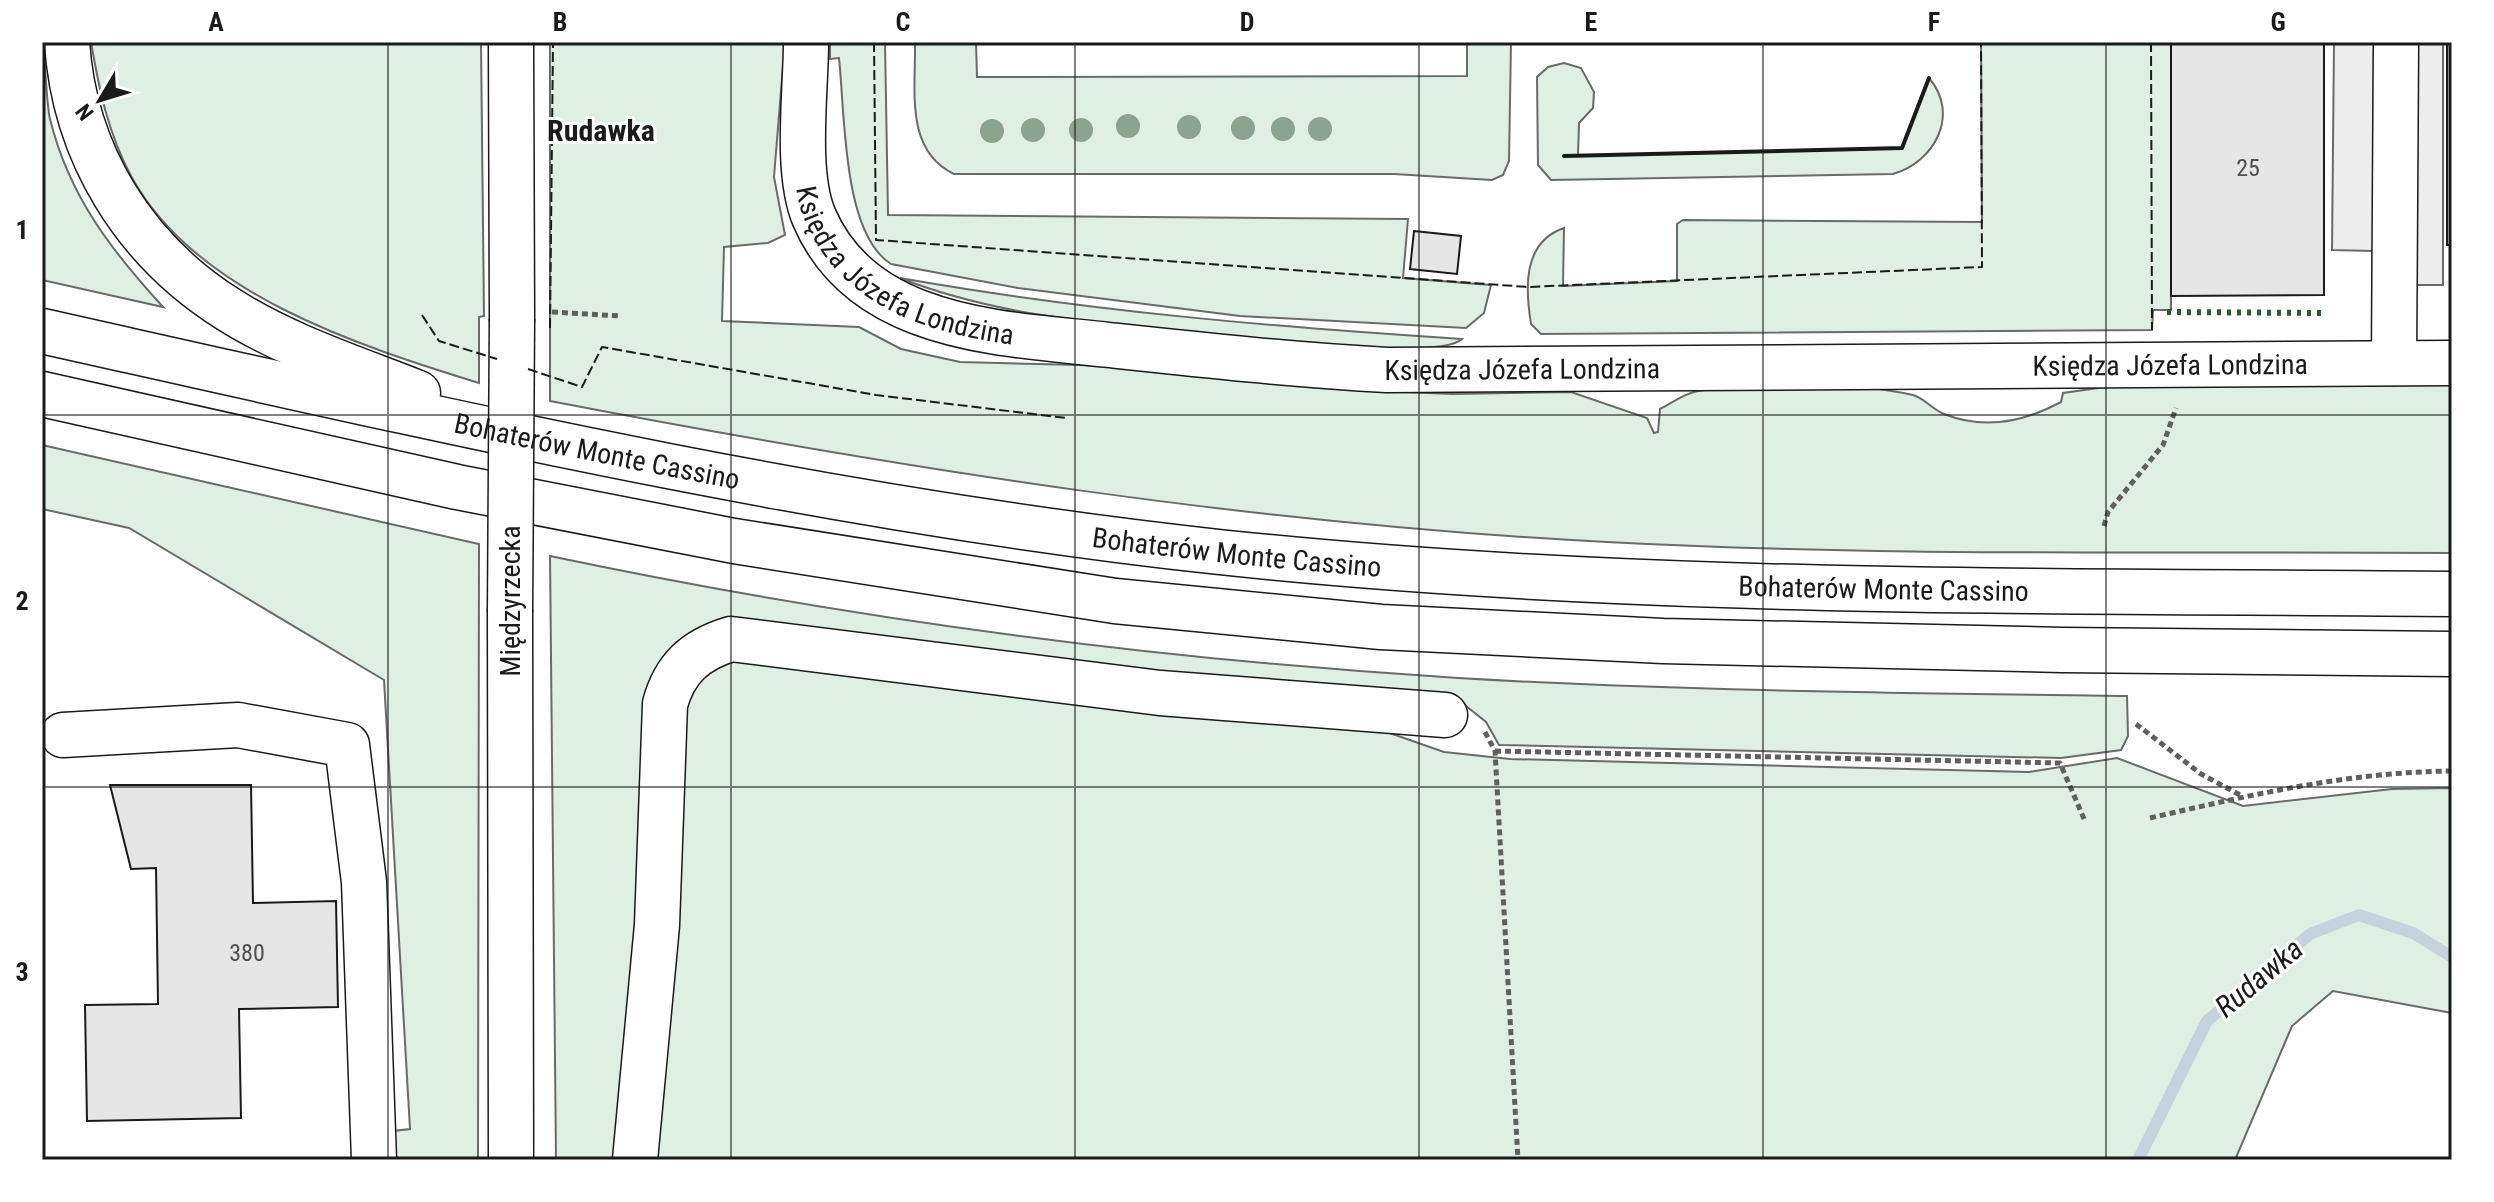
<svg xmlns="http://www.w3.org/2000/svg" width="2494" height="1202" font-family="'Roboto Condensed',sans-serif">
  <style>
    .green { fill: #e0efe3; stroke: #6a6a6a; stroke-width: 2 }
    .parking { fill: #ededed; stroke: #6a6a6a; stroke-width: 2 }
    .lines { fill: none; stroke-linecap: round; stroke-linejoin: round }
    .stream { stroke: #c6d2dc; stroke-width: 12 }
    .building { fill: #e6e6e6; stroke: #1a1a1a; stroke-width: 2 }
    .minor-casing { stroke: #1a1a1a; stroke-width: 47 }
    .major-casing { stroke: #1a1a1a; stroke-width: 47 }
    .highway-casing { stroke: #1a1a1a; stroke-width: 47 }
    .path { stroke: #5f5f5f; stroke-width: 5; stroke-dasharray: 6 4; stroke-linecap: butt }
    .minor { stroke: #fff; stroke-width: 44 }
    .major { stroke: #fff; stroke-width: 44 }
    .highway { stroke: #fff; stroke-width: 44 }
    .major-bridge-casing { stroke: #1a1a1a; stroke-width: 47; stroke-linecap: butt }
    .major-bridge { stroke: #fff; stroke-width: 44 }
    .hedge { stroke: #2b5a34; stroke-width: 6; stroke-dasharray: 4 6; stroke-linecap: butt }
    .fence { stroke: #1a1a1a; stroke-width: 2; stroke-dasharray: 10 4; stroke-linecap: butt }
    .wall { stroke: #1a1a1a; stroke-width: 4 }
    .tree { fill: #8aa48f }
    .grid { fill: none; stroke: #1a1a1a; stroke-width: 2; stroke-opacity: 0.55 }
    .labels { text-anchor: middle; stroke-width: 6; stroke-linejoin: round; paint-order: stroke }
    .number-label { font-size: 24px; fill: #4d4d4d }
    .street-label { font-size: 28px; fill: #1a1a1a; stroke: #fff }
    .neighbourhood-label { font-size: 30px; font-weight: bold; fill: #1a1a1a; stroke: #fff }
    .water-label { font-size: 30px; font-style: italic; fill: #1a1a1a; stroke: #fff }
    .neatline { fill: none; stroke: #1a1a1a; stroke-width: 3 }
    .grid-label { font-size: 26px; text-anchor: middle; font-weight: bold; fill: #1a1a1a }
  </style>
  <rect width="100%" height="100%" fill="#fff"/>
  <path class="green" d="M42 42C45 47 46 103 50 119 69 196 111 250 163 307L42 280Z
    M91 42H481L484 316 479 317V383C359 346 194 293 131 176 108 133 99 89 91 42Z
    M550 42H785L774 177 785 235 768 243 724 247 722 321 859 327 901 349 960 362 1121 366 1354 390 1452 394 1571 392 1647 418 1654 433 1658 432 1660 409C1672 403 1685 393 1698 391 1757 380 1855 382 1913 395 1924 398 1932 409 1944 414 1984 430 2024 422 2061 402L2063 393 2162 379 2452 380V553C2170 551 1888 557 1607 542 1251 524 899 468 550 401Z
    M830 42H885L888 215 1408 219 1403 278 1491 285 1484 313 1466 328 1240 316 1018 288 891 264C842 233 845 112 839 58L830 59Z
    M915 42H976L977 77 1467 76V42H1511L1509 161 1503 175 1492 180 1394 174H954C904 150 916 89 915 42Z
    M1981 42H2171V310H2153L2152 330 1541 334 1531 324C1525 287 1523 242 1564 228L1563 286 1677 281V224L1683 220 1982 222Z
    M1564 63 1581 68 1594 92 1593 108 1579 123 1578 156 1902 148 1929 78C1960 114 1935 162 1893 174L1551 180 1538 165 1537 77 1548 67Z
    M900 278C1087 311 1273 327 1462 339 1433 368 1081 322 1023 312 981 304 940 294 900 278Z
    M42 445 479 544 478 1160H390L393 1131 410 1129 384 680 129 528 42 509Z
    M550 556C849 619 1153 659 1458 678 1680 691 1904 693 2127 696L2128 736 2121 750 2061 758 1499 745 1486 722 1466 706 1327 701 678 652 623 1160H556Z
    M720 658 1361 723 1444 752 1510 759 2029 772 2117 758 2243 806 2392 789 2452 788V1013L2333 991 2292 1026 2235 1160H643L688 688Z"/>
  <path class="parking" d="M2334 42H2374L2373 251 2332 250Z
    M2413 42H2443V285H2413Z"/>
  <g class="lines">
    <path class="stream" d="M2138 1160 2207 1021 2310 934 2359 915 2413 933 2452 957"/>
  </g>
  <path class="building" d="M2171 42H2324V295L2171 296Z
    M2447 42H2452V245H2447Z
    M1414 231 1461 236 1457 274 1410 269Z
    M110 785H251L253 903 336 901 338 1007 239 1009 241 1118 87 1121 85 1005 158 1004 156 868 131 869Z"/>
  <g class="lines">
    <defs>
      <g id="minor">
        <path id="s1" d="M806 42C806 91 795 172 814 217 834 264 871 294 918 312 978 335 1046 338 1109 345 1202 355 1294 365 1387 370L2452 363"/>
        <path d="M2394 363 2396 42"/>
        <path d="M63 735 238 725 347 745 364 882 374 1160"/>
        <path d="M635 1160 657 925 665 704C675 668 695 650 731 639L1160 693 1445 715"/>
      </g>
      <path id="major" d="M511 42 512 319
        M510 612 511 1160"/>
      <g id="highway">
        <path d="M67 42C74 153 134 250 228 309 286 346 355 368 418 393"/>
        <path id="s2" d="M42 331C432 418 821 509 1219 552 1628 596 2041 590 2452 594"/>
        <path d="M42 394 457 487 734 541 1115 601 1381 627 1663 641 2062 650 2452 654"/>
      </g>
    </defs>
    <use href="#minor" class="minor-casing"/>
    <use href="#major" class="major-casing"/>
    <use href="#highway" class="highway-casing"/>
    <path class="path" d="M552 312 621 316
      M2104 526 2108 512 2163 445 2176 408
      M2136 724 2201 774 2242 796
      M1485 732 1495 751 1518 1160
      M1495 751 2060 763 2085 821
      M2150 818C2251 795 2348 772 2452 771"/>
    <use href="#minor" class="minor"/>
    <use href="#major" class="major"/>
    <use href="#highway" class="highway"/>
    <defs>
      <path id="major-bridge" d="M510 612 512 319"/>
    </defs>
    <use href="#major-bridge" class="major-bridge-casing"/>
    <use href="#major-bridge" class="major-bridge"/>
    <path class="hedge" d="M2167 312 2326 313"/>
    <path class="fence" d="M874 42 876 240 1528 287 1982 267 1981 42
      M2151 42 2152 330
      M422 315 439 341 497 359
      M550 328 553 42
      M528 369 582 387 602 347 876 395 1066 418"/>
    <path class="wall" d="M1564 156 1902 148 1929 78"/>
  </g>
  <g class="tree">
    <circle cx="1128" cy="126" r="12"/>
    <circle cx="1189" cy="127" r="12"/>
    <circle cx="1243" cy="128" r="12"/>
    <circle cx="1283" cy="129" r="12"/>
    <circle cx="1320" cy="129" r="12"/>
    <circle cx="1033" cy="130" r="12"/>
    <circle cx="1081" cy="130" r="12"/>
    <circle cx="992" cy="131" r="12"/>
  </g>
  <path class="grid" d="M388 42V1160M731 42V1160M1075 42V1160M1419 42V1160M1763 42V1160M2106 42V1160M42 415H2452M42 787H2452"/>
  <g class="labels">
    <g class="number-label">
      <text x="2248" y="176">25</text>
      <text x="247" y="961">380</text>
    </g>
    <g class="street-label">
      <text dy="10" stroke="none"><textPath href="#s1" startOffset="282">Księdza Józefa Londzina</textPath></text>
      <text dy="10" stroke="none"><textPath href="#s1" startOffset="1578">Księdza Józefa Londzina</textPath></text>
      <text dy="10" stroke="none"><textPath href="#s1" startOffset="930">Księdza Józefa Londzina</textPath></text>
      <text dy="10" stroke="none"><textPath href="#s2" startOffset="568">Bohaterów Monte Cassino</textPath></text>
      <text dy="10" stroke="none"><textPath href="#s2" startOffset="1216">Bohaterów Monte Cassino</textPath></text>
      <text dy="10" stroke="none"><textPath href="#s2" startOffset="1864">Bohaterów Monte Cassino</textPath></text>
      <text transform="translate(510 601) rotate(-90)" y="10">Międzyrzecka</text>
    </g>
    <g class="neighbourhood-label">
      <text x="601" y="141">Rudawka</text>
    </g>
    <g class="water-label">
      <text transform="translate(2259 978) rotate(-40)" y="10">Rudawka</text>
    </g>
  </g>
  <rect width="2494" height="1202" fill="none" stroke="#ffffff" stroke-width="88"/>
  <g transform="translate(100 100) rotate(232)" stroke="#ffffff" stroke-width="6" paint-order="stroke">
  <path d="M0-6L14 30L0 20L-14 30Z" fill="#1a1a1a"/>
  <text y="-12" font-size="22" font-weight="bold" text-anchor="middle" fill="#1a1a1a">N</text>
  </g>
  <rect x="44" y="44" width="2406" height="1114" class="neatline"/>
  <g class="grid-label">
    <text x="216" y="31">A</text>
    <text x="560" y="31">B</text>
    <text x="903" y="31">C</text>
    <text x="1247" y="31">D</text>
    <text x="1591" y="31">E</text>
    <text x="1934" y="31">F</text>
    <text x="2278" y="31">G</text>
    <text x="22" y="239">1</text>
    <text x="22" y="610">2</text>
    <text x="22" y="981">3</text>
  </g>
</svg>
